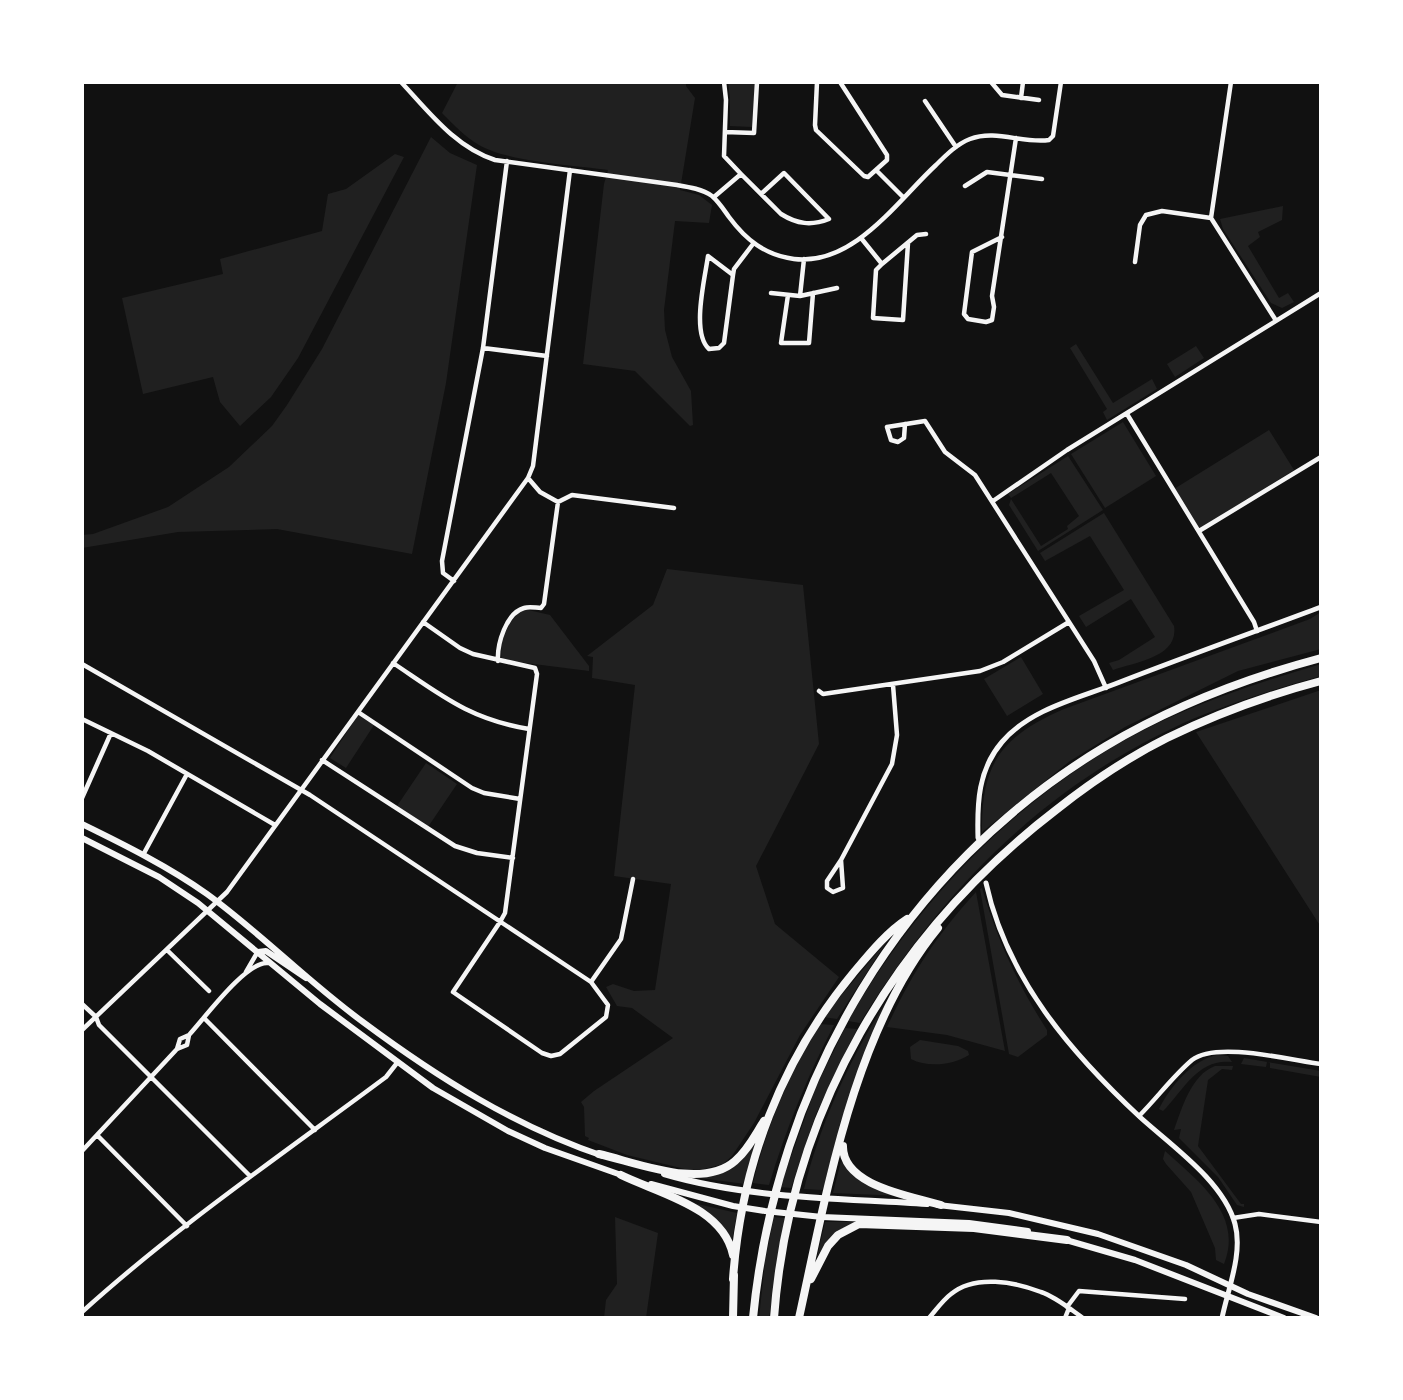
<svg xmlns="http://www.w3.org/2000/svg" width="1403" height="1400" font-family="'Public Sans',sans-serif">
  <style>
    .green { fill: #202020 }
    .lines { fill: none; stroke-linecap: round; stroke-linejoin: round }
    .minor { stroke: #f5f5f5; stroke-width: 4.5 }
    .tertiary { stroke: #f5f5f5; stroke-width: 5 }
    .secondary { stroke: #f5f5f5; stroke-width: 6 }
    .motorway { stroke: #f5f5f5; stroke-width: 8 }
  </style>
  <rect width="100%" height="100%" fill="#111"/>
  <path class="green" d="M458 82H686V86L695 98 680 190 699 195 712 205 709 223 675 221 664 310 665 330 672 357 691 391 693 425 690 426 635 371 583 364 604 184 608 170C573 165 508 162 479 145 465 137 454 125 442 113Z
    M728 82H755L752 127 730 126V98Z
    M431 137 450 153 477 165 446 383 412 554 277 529 178 532 82 548V535L93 534 168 507 229 467 272 426 287 405 322 349Z
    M395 154 404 157 298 358 271 397 240 426 220 402 213 377 143 394 122 298 223 274 220 259 322 231 328 194 346 189Z
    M1283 206 1282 220 1258 232 1260 237 1248 246 1279 298 1288 293 1294 302 1282 308 1271 303 1223 229 1220 219Z
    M1076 344 1113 403 1152 379 1157 389 1107 420 1103 412 1107 409 1070 348Z
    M1196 346 1204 358 1175 377 1167 364Z
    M1123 422 1156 476 1105 508 1071 454Z
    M1269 430 1294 470 1199 529 1174 489Z
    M1068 456 1103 510 1038 551 1009 505 1011 499 1041 546 1068 529 1067 526 1079 516 1051 473 1011 498 1008 494Z
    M1104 513 1174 626C1179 657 1136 662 1113 670L1109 663 1119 660 1155 637 1131 599 1086 627 1079 616 1124 590 1090 536 1045 561 1040 553Z
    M667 569 803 585 819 744 756 866 775 924 839 977 800 1035 754 1123 732 1156 723 1164 700 1170 685 1169 627 1155 588 1140 589 1138 585 1136 584 1107 581 1102 594 1091 673 1038 632 1008 617 1006 606 987 613 984 634 991 655 990 671 884 614 876 635 685 592 678 593 657 587 656 653 605Z
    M524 609 550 615 589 666V671L502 660C498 643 509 618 524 609Z
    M1321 612V649L1238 671 1125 727 1070 761 982 832C981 763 1002 736 1064 709L1310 619Z
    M1021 657 1043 694 1007 716 984 679Z
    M1321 664V676C1278 688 1236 701 1195 718 1049 781 943 888 860 1023L848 1021C922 892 1035 778 1171 717 1220 695 1270 679 1321 664Z
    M1321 690V927L1196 732Z
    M358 715 374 725 346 768 330 758Z
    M426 763 457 784 428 827 397 806Z
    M982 888C997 939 1018 985 1047 1030V1035L1018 1057 1009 1054 980 889Z
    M976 892 1005 1051 947 1035 887 1027C912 973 936 936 976 892Z
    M887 941 837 1019 823 1017Z
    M889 997 841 1120 824 1186 822 1190 804 1189C821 1121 851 1056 889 997Z
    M819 1024 834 1025C807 1077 786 1129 769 1185L753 1183C768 1122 788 1078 819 1024Z
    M845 1028 857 1029 816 1114 791 1188 780 1187 816 1087Z
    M920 1040 958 1046 968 1051 969 1055C953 1065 928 1068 911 1059L910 1047Z
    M1217 1055 1228 1056 1232 1062C1200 1058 1185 1087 1166 1108L1163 1111 1159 1109C1170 1087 1192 1060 1217 1055Z
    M1244 1058 1321 1071V1077L1270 1068V1062H1267L1266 1067 1241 1064Z
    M1215 1066H1233L1232 1070 1222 1069 1208 1080 1198 1146 1241 1204H1244V1207L1237 1205 1218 1177 1179 1138 1181 1129 1174 1130C1182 1108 1191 1075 1215 1066Z
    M757 1140 745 1184 700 1178C727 1174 740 1160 757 1140Z
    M1165 1151C1197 1180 1244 1214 1224 1264L1216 1260 1215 1248 1191 1192 1166 1164 1163 1159Z
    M841 1161C856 1184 878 1189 903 1196L833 1193Z
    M693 1203 737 1213 732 1240 717 1220Z
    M615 1217 658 1233 646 1318H604L606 1300 617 1284Z
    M774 1217 785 1218 769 1318H759L765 1261Z
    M825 1222H857L824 1245 817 1257Z"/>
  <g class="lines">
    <path class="minor" d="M401 82C429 112 455 147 495 160L677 185C689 187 702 189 712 196 719 202 724 210 729 217 746 240 765 255 794 259 854 266 897 201 936 165 946 155 957 144 970 139 996 129 1023 144 1049 140L1053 136 1061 82
      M724 82 726 100 724 156 741 174
      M817 82 815 125 816 130 864 176 868 177 887 160V155L840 82
      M991 82 1002 95 1039 100
      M1231 82 1211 218 1275 319
      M1021 98 1023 82
      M925 101 956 147
      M725 132 754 133 757 82
      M877 171 903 197
      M965 186 987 172 1042 179
      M714 197 741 174 781 214C797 224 811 226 829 219L784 173 761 194
      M1002 237 972 252 964 314 968 319 986 322 992 320 994 307 992 296 1016 138
      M861 238 882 264 917 235 926 234
      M1135 262 1140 225 1146 215 1162 211 1211 218
      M882 264 876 270 873 318 903 320 908 243
      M733 275 724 343 719 348 709 349C691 333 705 278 708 256L733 275 734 269 753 244
      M771 293 800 296 837 288
      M788 295 781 343H809L813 293
      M800 296 804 259
      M483 348 547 356
      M1127 414 1254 622 1257 631
      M905 424 904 438 898 442 891 440 887 427 925 421 945 452 975 475 1094 661 1106 688
      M528 478 540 492 558 502 572 495 674 508
      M993 501 1067 450 1321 293
      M1199 531 1321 457
      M454 581 443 573 442 561 483 348 507 161
      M498 661C497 644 506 613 524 608 530 606 536 608 541 608L544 604 558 502
      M393 663C441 695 469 719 529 729
      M82 664 310 795 591 982 608 1005 606 1017 560 1054 551 1056 542 1053 453 992 500 922 505 913 537 674 535 668 473 654 460 648 423 622
      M819 691 823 694 980 671 1003 662 1069 622
      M358 712 472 788 484 793 520 799
      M82 719 148 751 275 825
      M322 760 455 846 477 853 513 858
      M82 798 111 733
      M143 855 187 774
      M841 860 827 881V888L833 892 843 888 841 860 892 764 897 735 893 685
      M167 950 209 991
      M246 972 257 953
      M591 982 621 939 633 879
      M82 1004 96 1017 99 1025 250 1176
      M205 1019 315 1130
      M82 1030 227 892 528 478 533 466 570 170
      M177 1049 180 1039 189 1035C204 1019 246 961 268 963
      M1139 1116C1157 1098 1173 1076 1192 1060 1216 1041 1290 1060 1321 1064
      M98 1136 187 1226
      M82 1151 177 1049 187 1045 189 1035
      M1233 1218 1259 1214 1321 1222
      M1067 1307 1079 1291 1185 1299
      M82 1312C177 1226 284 1153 386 1077L397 1063
      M929 1318C936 1310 943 1300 951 1294 975 1274 1015 1282 1041 1292 1056 1297 1070 1309 1083 1318
      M1065 1318 1069 1308"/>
    <path class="tertiary" d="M978 838C977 803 978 770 1002 742 1031 708 1080 698 1120 682 1187 656 1254 632 1321 607
      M986 883C1007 979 1071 1053 1141 1118 1172 1146 1224 1182 1235 1224 1243 1253 1228 1289 1222 1318"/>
    <path class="secondary" d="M82 824C125 845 169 867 207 894 262 934 309 983 363 1022 437 1077 516 1127 603 1156
      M82 838 159 877 198 903 320 1004 433 1088 508 1131 545 1148 624 1176
      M258 952 266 951 306 978
      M664 1174C749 1199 840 1198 927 1204
      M651 1184 733 1206 765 1211 822 1217 969 1223 1028 1231
      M938 1205 1009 1213 1098 1234 1186 1265 1248 1294 1316 1318
      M1066 1240 1135 1260 1284 1318"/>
    <path class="motorway" d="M843 1146C842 1186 911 1196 941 1205
      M599 1154C638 1163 702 1190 735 1161 748 1150 755 1135 764 1121
      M621 1175C660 1194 723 1207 733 1255
      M733 1279C741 1165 781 1060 854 972 870 953 887 932 907 919
      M811 1279 828 1246 838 1235 859 1224 974 1228 1067 1240
      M733 1318 734 1275
      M753 1318C776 1083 902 868 1106 746 1173 706 1246 678 1321 658
      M774 1318C789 1113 894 934 1056 810 1090 783 1127 758 1167 738 1216 714 1268 695 1321 681
      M799 1318C827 1191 854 1030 938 928"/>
  </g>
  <rect width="1403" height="1400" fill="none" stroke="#ffffff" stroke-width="168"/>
</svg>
